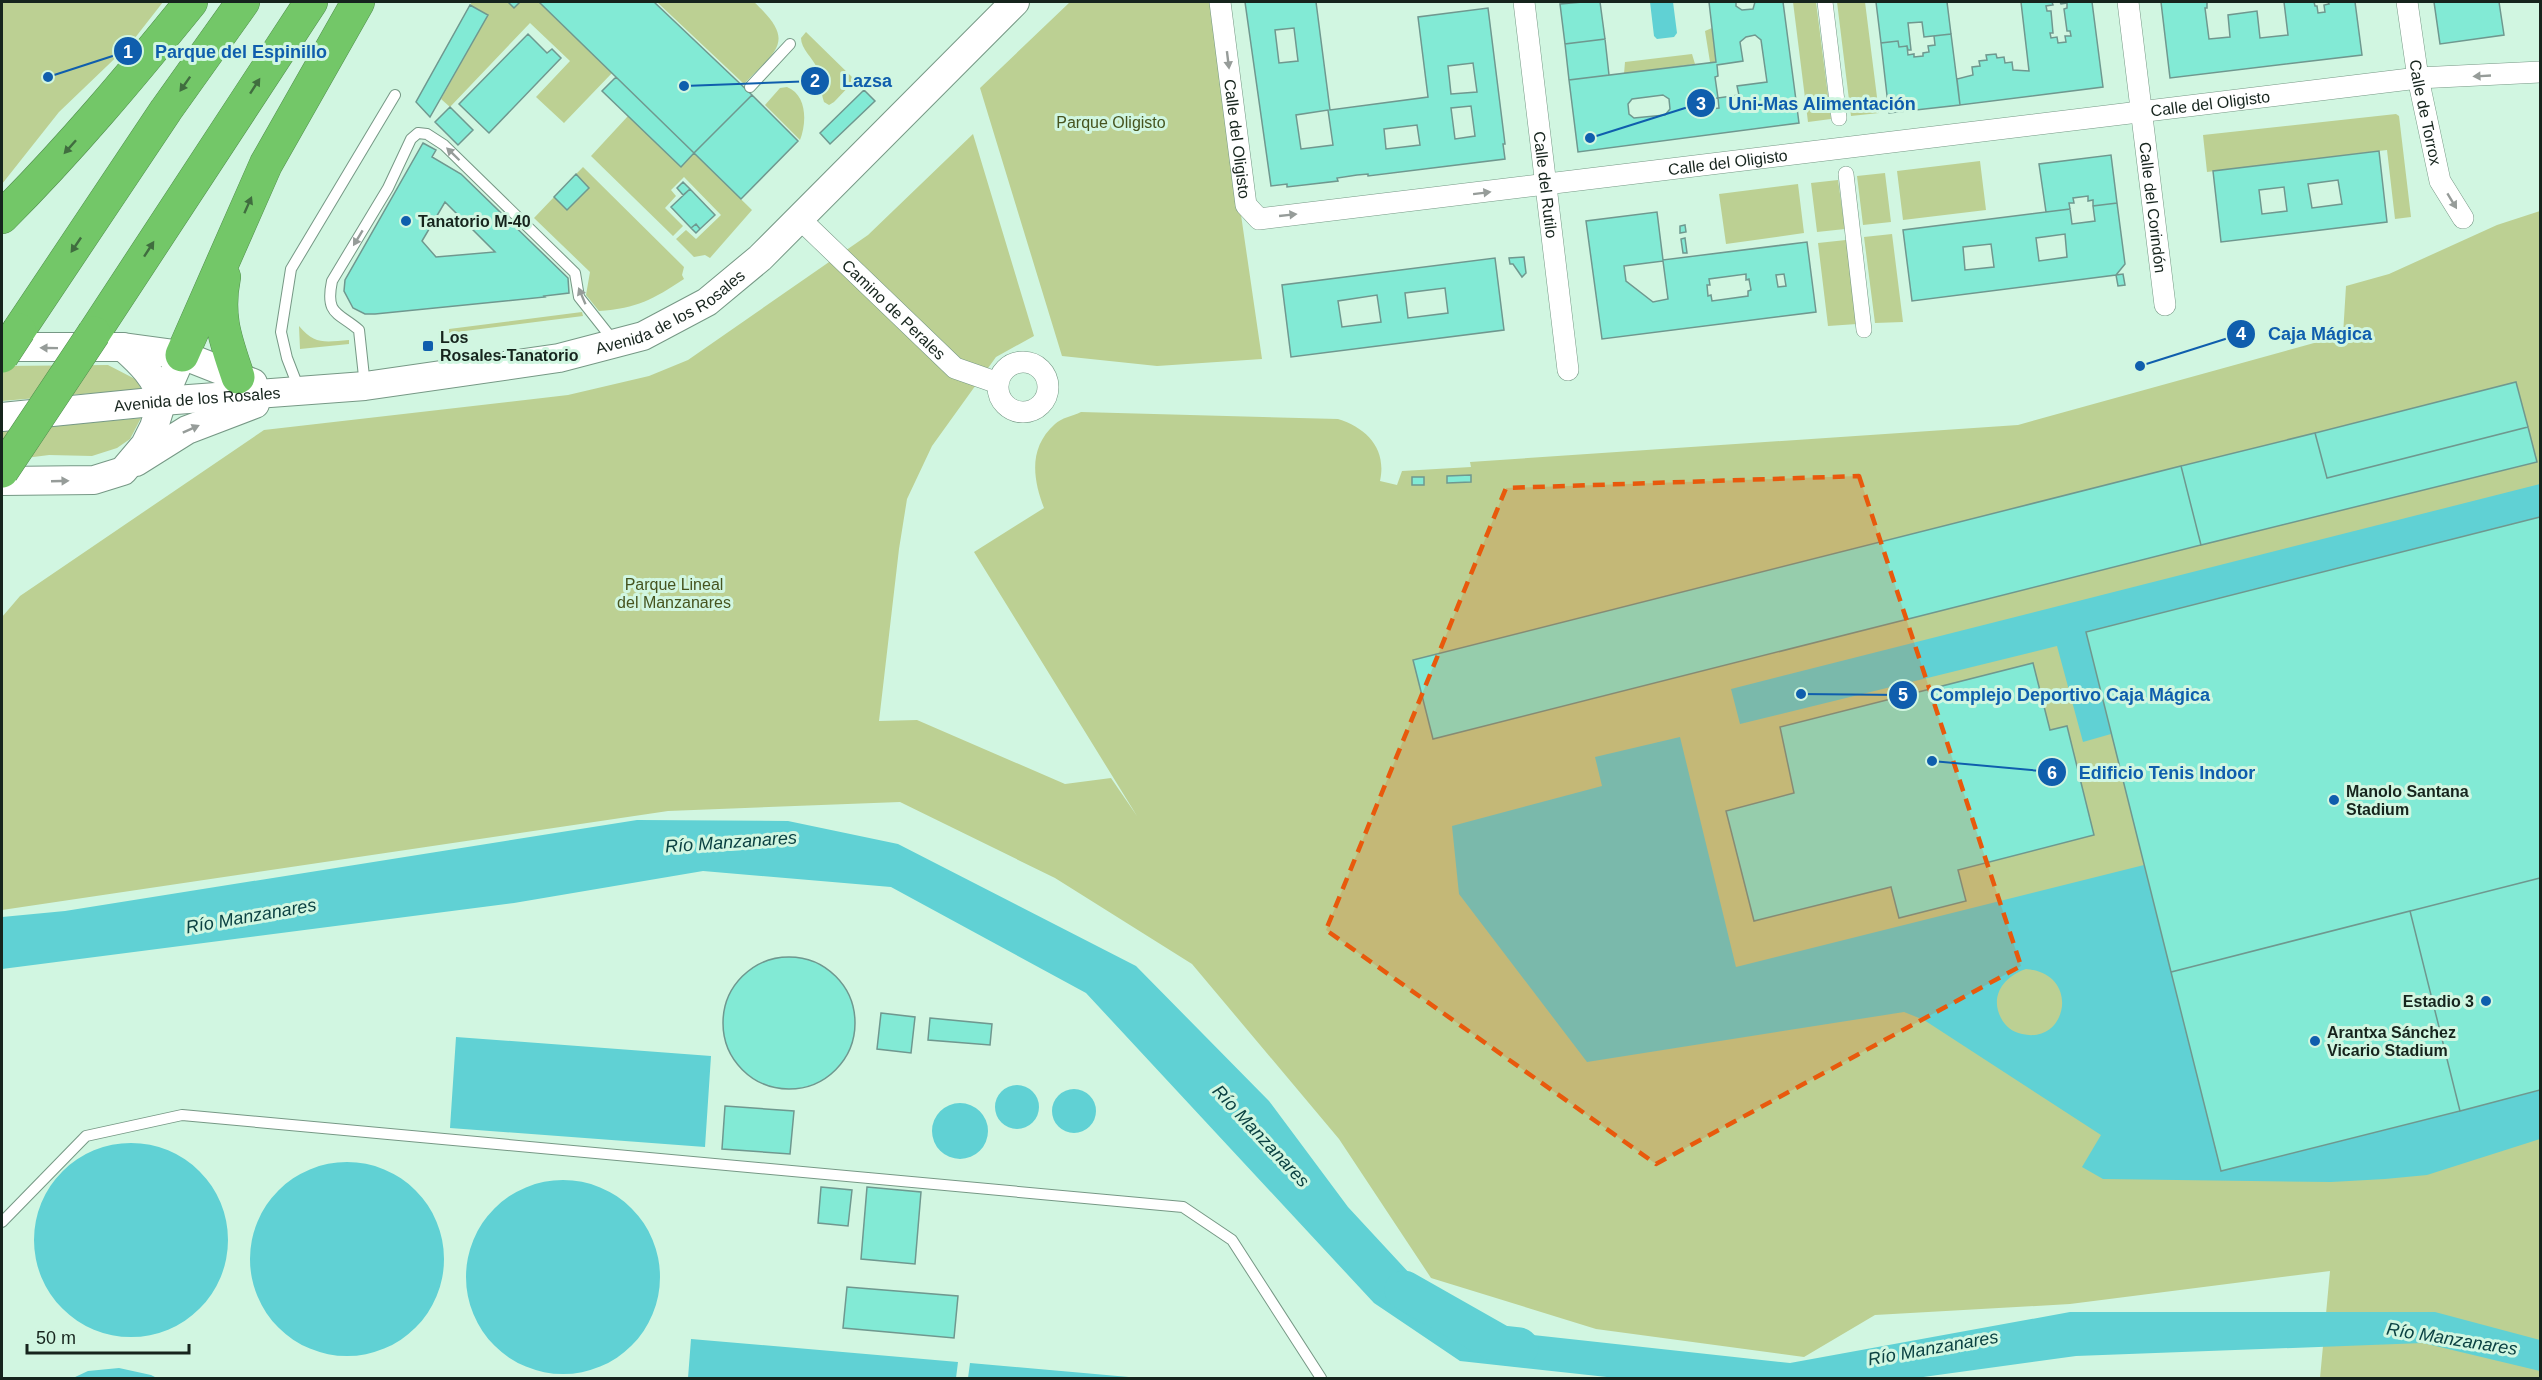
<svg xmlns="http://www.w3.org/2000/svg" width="2542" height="1380" font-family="Helvetica,sans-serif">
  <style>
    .green { fill: #bcd093 }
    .water { fill: #60d1d4; fill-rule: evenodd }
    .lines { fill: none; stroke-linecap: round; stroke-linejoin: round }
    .river { stroke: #60d1d4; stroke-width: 39 }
    .building { fill: #82ead5; stroke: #6f988f; stroke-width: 1.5; fill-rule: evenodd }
    .service-casing { stroke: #769885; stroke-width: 12 }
    .pedestrian-casing { stroke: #769885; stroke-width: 16 }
    .minor-casing { stroke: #769885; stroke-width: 22 }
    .secondary-casing { stroke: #769885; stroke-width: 30 }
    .motorway-casing { stroke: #528e4e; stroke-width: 34 }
    .service { stroke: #fff; stroke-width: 10 }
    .pedestrian { stroke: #fff; stroke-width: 15 }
    .minor { stroke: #fff; stroke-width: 21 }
    .secondary { stroke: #fff; stroke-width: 28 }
    .motorway { stroke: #73c768; stroke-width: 33 }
    .motorway-bridge-casing { stroke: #528e4e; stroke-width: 34; stroke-linecap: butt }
    .motorway-bridge { stroke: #73c768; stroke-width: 33 }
    .oneway { fill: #969c99 }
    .oneway2 { fill: #406d3f }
    .marked { fill: #e8590c; fill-opacity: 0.2; stroke: #e8590c; stroke-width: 4.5; stroke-dasharray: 12 8; stroke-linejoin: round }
    .poi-dot { fill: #0f5ead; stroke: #d1f6e1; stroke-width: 2 }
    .labels { text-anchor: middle; stroke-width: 6; stroke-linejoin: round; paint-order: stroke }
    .street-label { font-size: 16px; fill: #16241d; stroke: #d1f6e1 }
    .park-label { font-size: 16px; fill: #46541f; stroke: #d1f6e1 }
    .poi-label { font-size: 16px; font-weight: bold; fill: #16241d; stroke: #d1f6e1; text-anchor: start }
    .water-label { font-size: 18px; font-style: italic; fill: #0b4142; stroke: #d1f6e1 }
    .leader { fill: none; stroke: #0f5ead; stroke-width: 2 }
    .callout-dot { fill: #0f5ead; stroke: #d1f6e1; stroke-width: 2 }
    .mark-label { font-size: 18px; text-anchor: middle; font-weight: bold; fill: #fff }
    .callout-label { font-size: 18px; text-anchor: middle; font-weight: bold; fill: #0f5ead; stroke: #d1f6e1; stroke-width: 6; stroke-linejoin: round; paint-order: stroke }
  </style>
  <rect width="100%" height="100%" fill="#d1f6e1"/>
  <path class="green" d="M2 2H163L131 43 59 112 2 184Z
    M472 2H508L514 8 520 2H539L612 73 564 123 536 97 570 61 530 23 450 107 441 99 488 15 470 5Z
    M657 2H754C797 42 777 49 744 84Z
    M1070 2H1210L1262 359 1157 366 1062 356 980 88Z
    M1793 2H1816L1831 119 1808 122Z
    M1837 2H1865L1879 113 1851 116Z
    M1712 28 1716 62H1710L1705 31Z
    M806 32 855 80 834 102 829 105 824 102C820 91 822 78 817 68 813 58 801 49 801 38Z
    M1692 54 1695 64 1624 74 1625 62Z
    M787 87C807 95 807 122 800 140L765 105 780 88Z
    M2396 114 2399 116 2411 217 2395 219 2387 150 2207 172 2203 135Z
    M628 116 681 167 694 153 752 210 710 258 705 255 694 257 676 239 686 230 696 239 721 215 684 177 671 190 676 196 665 208 683 226 673 236 591 156Z
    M973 134 1034 336 996 357 932 446 907 499 899 549 879 721 917 720 1065 784 1111 778 1137 816 974 552 1044 508C1033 479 1028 448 1055 424 1061 418 1073 416 1081 412L1338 419C1367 428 1387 449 1380 481L1397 485 1402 471 1471 467 1470 462 2018 425 2343 335 2346 286 2389 274 2497 225 2540 211V1378H2320L2330 1271 2070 1304 1875 1315 1804 1357 1596 1329 1431 1278 1339 1139 1192 964 1055 878 900 802 668 811 2 910V617L20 596 264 430 568 395 649 376 688 360 868 235Z
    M1980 161 1986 210 1903 220 1897 171Z
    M583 167 684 267 682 275 684 279C652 300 638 308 599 311L586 295 590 272 534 218 554 197 567 210 589 188 576 174Z
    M1885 173 1891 222 1863 225 1857 176Z
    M1838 180 1845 229 1817 232 1811 183Z
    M1798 184 1804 233 1726 244 1719 194Z
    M1892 234 1903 322 1875 323 1864 237Z
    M1846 240 1857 324 1828 326 1818 243Z
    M582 312 583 316 449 333V329Z
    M299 326C315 345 325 342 349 340V344L300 349Z
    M108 365 137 380 141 389 2 401V366Z
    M141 418 130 439 117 448 92 456 49 455 2 461V431Z"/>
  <path class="water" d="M1650 2H1673L1677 33 1674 37 1657 39 1654 36Z
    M2540 484V517L2086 632 2111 734 2083 742 2057 646 1740 724 1731 689Z
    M1680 737 1736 967 2144 865 2221 1171 2540 1090V1139L2427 1175 2385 1179 2331 1182 2103 1179 2082 1167 2101 1135 1924 1020 1904 1012 1587 1062 1459 894 1452 826 1602 786 1595 757ZM2026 969C2081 973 2068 1045 2022 1034 2012 1032 2005 1026 2001 1018 1989 995 2005 976 2026 969Z
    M637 820 788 821 898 844 1136 966 1269 1101 1348 1207 1449 1316 1469 1328 1790 1363 2070 1312H2435L2540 1340V1371L2423 1343 2076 1356 1916 1378H1616L1460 1361 1374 1303 1086 993 891 887 703 871 514 903 2 969V917L65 911Z
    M456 1037 711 1056 705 1147 450 1128Z
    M995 1107a22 22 0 1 1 44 0a22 22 0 1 1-44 0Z
    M1052 1111a22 22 0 1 1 44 0a22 22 0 1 1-44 0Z
    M932 1131a28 28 0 1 1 56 0a28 28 0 1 1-56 0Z
    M34 1240a97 97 0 1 1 194 0a97 97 0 1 1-194 0Z
    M250 1259a97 97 0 1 1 194 0a97 97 0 1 1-194 0Z
    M466 1277a97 97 0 1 1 194 0a97 97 0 1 1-194 0Z
    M691 1339 958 1362 956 1378H688Z
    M970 1363 1140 1378H968Z
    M119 1368 151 1375 157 1378H73L88 1371Z"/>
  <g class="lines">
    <path class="river" d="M1404 1290 1501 1345 1519 1347"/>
  </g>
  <path class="building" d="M508 2H520L514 8Z
    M539 2H654L752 95 694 153Z
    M1245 2H1316L1330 110 1428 97 1418 17 1488 8 1505 144H1503L1505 159 1368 176V174L1357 175 1337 178 1338 181 1287 187V184L1271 186ZM1294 28 1298 61 1279 63 1275 30ZM1473 63 1477 92 1451 94 1448 66ZM1471 106 1475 136 1455 139 1451 108ZM1328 110 1333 145 1301 149 1296 115ZM1417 125 1420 145 1386 149 1384 129Z
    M1583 2H1600L1605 39 1565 44 1560 4Z
    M1709 2H1736V6L1742 10 1753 9 1755 2H1783L1799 123 1578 152 1569 80 1716 62ZM1755 35 1761 40 1767 82 1737 86 1739 95 1718 98 1715 77 1718 76 1717 65 1743 61 1740 42 1746 37ZM1663 95 1669 99 1670 109 1665 115 1634 118 1629 114 1628 104 1632 99ZM1718 98 1719 108 1703 110 1698 106 1697 100Z
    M1876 2H1947L1951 34 1924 37 1922 22 1908 23 1911 50H1908L1907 46 1899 47 1898 41 1881 43Z
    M2021 2H2052L2053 5 2046 6 2047 11H2051L2053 33H2050L2051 38 2057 37 2058 43 2066 42 2065 36H2071L2070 31H2067L2064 9 2067 8V3L2061 4 2060 2H2092L2103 87 1960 105 1957 79 1973 75 1972 67 1980 66 1979 61 1987 60 1986 55 1996 54 1997 58 2004 57 2005 63 2012 62 2013 70 2029 71Z
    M2161 2H2207V8H2205L2209 39 2230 37 2228 15 2257 11 2260 38 2288 35 2284 2H2314L2315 6H2317L2318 13 2325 12 2324 5 2329 4 2328 2H2355L2362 55 2170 78Z
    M2434 2H2499L2504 35 2440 44Z
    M470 5 488 15 430 117 416 102Z
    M528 34 547 53 552 49 561 58 489 133 459 104Z
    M1951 34 1960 105 1889 113 1881 43 1898 41 1899 47 1907 46 1908 55 1914 54V57L1923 56V53L1929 52 1928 46 1935 45 1934 36Z
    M1605 39 1609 75 1569 80 1565 44Z
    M616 77 694 153 681 167 602 91Z
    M864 90 875 101 830 144 820 133Z
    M752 95 798 141 741 199 694 153Z
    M450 107 473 130 458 145 435 122Z
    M423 143 436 150 432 157 461 174 568 278 569 293 544 296 545 297 375 314H365L353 308 344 291 345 280ZM445 202 495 252 436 257 422 241Z
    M2379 151 2387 222 2221 242 2213 171ZM2338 180 2342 204 2312 208 2308 184ZM2284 187 2287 211 2262 214 2259 190Z
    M2111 155 2117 203 2093 206V200L2088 201V196L2073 198 2074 203H2069L2070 209 2046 212 2039 164Z
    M576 174 589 188 567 210 554 197Z
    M683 182 690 189 683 195 677 188Z
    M690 189 715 215 700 229 696 224 691 228 671 207Z
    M2117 203 2125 264 2116 275 1912 301 1903 230 2070 209 2072 224 2095 221 2093 206ZM2065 234 2067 257 2039 261 2036 238ZM1991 244 1994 267 1965 270 1963 247Z
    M1657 212 1663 260 1807 242 1816 312 1602 339 1586 221ZM1663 261 1668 299 1653 302 1626 281 1624 266ZM1746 274V280L1749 279 1751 290 1748 291V296L1712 301 1711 295 1708 296 1707 285H1710L1709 279ZM1784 274 1786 286 1778 287 1776 275Z
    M696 224 700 229 696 233 691 228Z
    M1685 225 1686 232 1680 233V226Z
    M1685 238 1687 253H1683L1681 239Z
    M1524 257 1526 273 1522 277 1513 264H1510L1509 258Z
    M1495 258 1504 330 1291 357 1282 285ZM1445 288 1448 313 1408 318 1405 293ZM1377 295 1381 322 1342 327 1338 301Z
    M2123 274 2125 285 2118 286 2116 275Z
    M2516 382 2528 427 2327 478 2315 433Z
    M2528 427 2537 462 2201 545 2181 466 2315 433 2327 478Z
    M2181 466 2201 545 1433 739 1413 660Z
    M1471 475V482L1447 483V476Z
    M1412 477H1424V485H1412Z
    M2540 517V878L2171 972 2086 632Z
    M2033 663 2050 730 2067 726 2094 835 1958 870 1966 901 1899 918 1891 887 1754 921 1726 811 1794 793 1780 727Z
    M2540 878V1090L2460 1111 2410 911Z
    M2410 911 2460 1111 2221 1171 2171 972Z
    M723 1023a66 66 0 1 1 132 0a66 66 0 1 1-132 0Z
    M881 1013 915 1017 911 1053 877 1049Z
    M930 1018 992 1024 990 1045 928 1040Z
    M725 1106 794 1111 790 1154 722 1149Z
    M821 1187 852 1190 848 1226 818 1223Z
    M867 1187 921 1192 915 1264 861 1259Z
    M847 1287 958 1296 954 1338 843 1328Z"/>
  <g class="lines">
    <defs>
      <path id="service" d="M750 87 790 44
        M365 386 359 330C338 312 325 315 332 281L388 188 411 139 418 133 427 134 444 145 575 273 579 297 613 340
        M299 389 287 358 281 332 291 269 395 95
        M2 1222 86 1136 182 1115 1183 1207 1232 1240 1321 1378"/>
      <path id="pedestrian" d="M1825 2 1839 118
        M1846 174 1864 330"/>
      <g id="minor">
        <path id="s1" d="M1220 2 1246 205 1259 219 2418 78 2540 72"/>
        <path id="s2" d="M1524 2 1568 370"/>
        <path id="s3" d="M2128 2 2165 305"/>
        <path id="s4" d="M2407 2 2418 78 2440 181 2463 218"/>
        <path id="s5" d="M801 220 955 368 998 383"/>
        <circle cx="1023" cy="387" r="25"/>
      </g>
      <g id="secondary">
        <path d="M2 347H123C140 362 157 378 162 401"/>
        <path d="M123 347 182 355 253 383"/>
        <path id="s6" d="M2 417 162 401 365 386 559 358 643 336 707 302 760 258 1015 2"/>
        <path d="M136 462 187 430 255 404"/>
        <path d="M2 481 94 480 123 471 145 445 154 427 162 401 182 355"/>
      </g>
      <path id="motorway" d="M2 217C70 149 131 76 191 2
        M224 277C216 317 226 341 238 377
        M19 330 166 110 243 2
        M94 333 311 2
        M182 355 266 164 358 2"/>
    </defs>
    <use href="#service" class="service-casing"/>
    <use href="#pedestrian" class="pedestrian-casing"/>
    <use href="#minor" class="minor-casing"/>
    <use href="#secondary" class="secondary-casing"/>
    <use href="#motorway" class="motorway-casing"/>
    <use href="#service" class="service"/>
    <use href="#pedestrian" class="pedestrian"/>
    <use href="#minor" class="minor"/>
    <use href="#secondary" class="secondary"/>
    <use href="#motorway" class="motorway"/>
    <defs>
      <path id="motorway-bridge" d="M2 356 19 330
        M2 471 94 333"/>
    </defs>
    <use href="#motorway-bridge" class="motorway-bridge-casing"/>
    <use href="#motorway-bridge" class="motorway-bridge"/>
  </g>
  <defs><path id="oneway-solid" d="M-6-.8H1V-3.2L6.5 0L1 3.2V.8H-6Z" transform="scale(1.5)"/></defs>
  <g class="oneway">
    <use href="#oneway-solid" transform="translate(1228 60) rotate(83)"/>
    <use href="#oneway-solid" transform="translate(2482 76) rotate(177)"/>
    <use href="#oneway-solid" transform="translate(453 154) rotate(-136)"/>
    <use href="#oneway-solid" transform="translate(1482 193) rotate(-7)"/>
    <use href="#oneway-solid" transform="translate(2452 201) rotate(59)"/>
    <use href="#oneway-solid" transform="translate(1288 215) rotate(-6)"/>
    <use href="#oneway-solid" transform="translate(358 238) rotate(121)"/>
    <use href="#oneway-solid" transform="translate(582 296) rotate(-113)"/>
    <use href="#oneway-solid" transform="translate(49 348) rotate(-179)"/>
    <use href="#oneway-solid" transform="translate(191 429) rotate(-24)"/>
    <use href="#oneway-solid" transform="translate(60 481) rotate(-2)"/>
  </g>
  <g class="oneway2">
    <use href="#oneway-solid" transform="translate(185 84) rotate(125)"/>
    <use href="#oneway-solid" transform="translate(255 86) rotate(-57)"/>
    <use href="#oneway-solid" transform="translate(70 147) rotate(132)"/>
    <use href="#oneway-solid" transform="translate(248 205) rotate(-66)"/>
    <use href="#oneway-solid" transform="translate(76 245) rotate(124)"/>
    <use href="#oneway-solid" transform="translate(149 249) rotate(-57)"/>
  </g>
  <path class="marked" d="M1859 476 2021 966 1656 1164 1326 930 1506 488Z"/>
  <g class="poi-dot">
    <circle cx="406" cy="221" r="6"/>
    <rect x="422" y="340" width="12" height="12" rx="3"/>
    <circle cx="2334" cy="800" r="6"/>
    <circle cx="2486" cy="1001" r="6"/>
    <circle cx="2315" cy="1041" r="6"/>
  </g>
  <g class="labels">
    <g class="street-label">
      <text dy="6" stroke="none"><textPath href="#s1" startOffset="1182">Calle del Oligisto</textPath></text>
      <text dy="6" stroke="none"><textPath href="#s4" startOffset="112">Calle de Torrox</textPath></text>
      <text dy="6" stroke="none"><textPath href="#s1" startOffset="138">Calle del Oligisto</textPath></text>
      <text dy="6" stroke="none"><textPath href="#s1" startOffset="696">Calle del Oligisto</textPath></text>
      <text dy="6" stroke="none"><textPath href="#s2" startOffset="184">Calle del Rutilo</textPath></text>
      <text dy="6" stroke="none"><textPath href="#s3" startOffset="207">Calle del Corindón</textPath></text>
      <text dy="6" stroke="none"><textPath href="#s6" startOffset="682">Avenida de los Rosales</textPath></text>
      <text dy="6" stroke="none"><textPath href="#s5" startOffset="129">Camino de Perales</textPath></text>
      <text dy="6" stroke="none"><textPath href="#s6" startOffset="196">Avenida de los Rosales</textPath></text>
    </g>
    <g class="park-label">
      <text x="1111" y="128">Parque Oligisto</text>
      <text x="674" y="590">Parque Lineal<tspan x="674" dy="18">del Manzanares</tspan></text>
    </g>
    <g class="poi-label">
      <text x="418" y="227">Tanatorio M-40</text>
      <text x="440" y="343">Los<tspan x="440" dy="18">Rosales-Tanatorio</tspan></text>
      <text x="2346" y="797">Manolo Santana<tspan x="2346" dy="18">Stadium</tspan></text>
      <text x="2474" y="1007" text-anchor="end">Estadio 3</text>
      <text x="2327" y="1038">Arantxa Sánchez<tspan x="2327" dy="18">Vicario Stadium</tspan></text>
    </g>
    <g class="water-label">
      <text transform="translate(731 842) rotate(-4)" y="6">Río Manzanares</text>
      <text transform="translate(251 916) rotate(-10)" y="6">Río Manzanares</text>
      <text transform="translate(1261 1136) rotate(47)" y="6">Río Manzanares</text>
      <text transform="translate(2452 1339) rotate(9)" y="6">Río Manzanares</text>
      <text transform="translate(1933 1348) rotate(-10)" y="6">Río Manzanares</text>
    </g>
  </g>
  <path class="leader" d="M48 77L128 51M684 86L815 81M1590 138L1701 103M2140 366L2241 334M1801 694L1903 695M1932 761L2052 772"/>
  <g class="callout-dot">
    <circle cx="48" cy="77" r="6"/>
    <circle cx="684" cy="86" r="6"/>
    <circle cx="1590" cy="138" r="6"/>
    <circle cx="2140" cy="366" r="6"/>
    <circle cx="1801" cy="694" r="6"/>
    <circle cx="1932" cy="761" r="6"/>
    <circle cx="128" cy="51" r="15"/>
    <circle cx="815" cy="81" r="15"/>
    <circle cx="1701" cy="103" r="15"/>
    <circle cx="2241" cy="334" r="15"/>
    <circle cx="1903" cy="695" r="15"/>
    <circle cx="2052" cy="772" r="15"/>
  </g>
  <g class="mark-label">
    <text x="128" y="58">1</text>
    <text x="815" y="87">2</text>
    <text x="1701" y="110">3</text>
    <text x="2241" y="340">4</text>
    <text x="1903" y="701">5</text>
    <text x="2052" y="779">6</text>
  </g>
  <g class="callout-label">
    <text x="241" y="58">Parque del Espinillo</text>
    <text x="867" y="87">Lazsa</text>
    <text x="1822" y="110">Uni-Mas Alimentación</text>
    <text x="2320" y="340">Caja Mágica</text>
    <text x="2070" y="701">Complejo Deportivo Caja Mágica</text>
    <text x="2167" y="779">Edificio Tenis Indoor</text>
  </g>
  <rect width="2542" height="1380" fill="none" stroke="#16241d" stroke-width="6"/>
  <path d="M27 1344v9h162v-9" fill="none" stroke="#16241d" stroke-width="3"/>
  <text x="36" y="1344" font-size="18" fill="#16241d" stroke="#d1f6e1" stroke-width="4.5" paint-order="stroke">50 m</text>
</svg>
